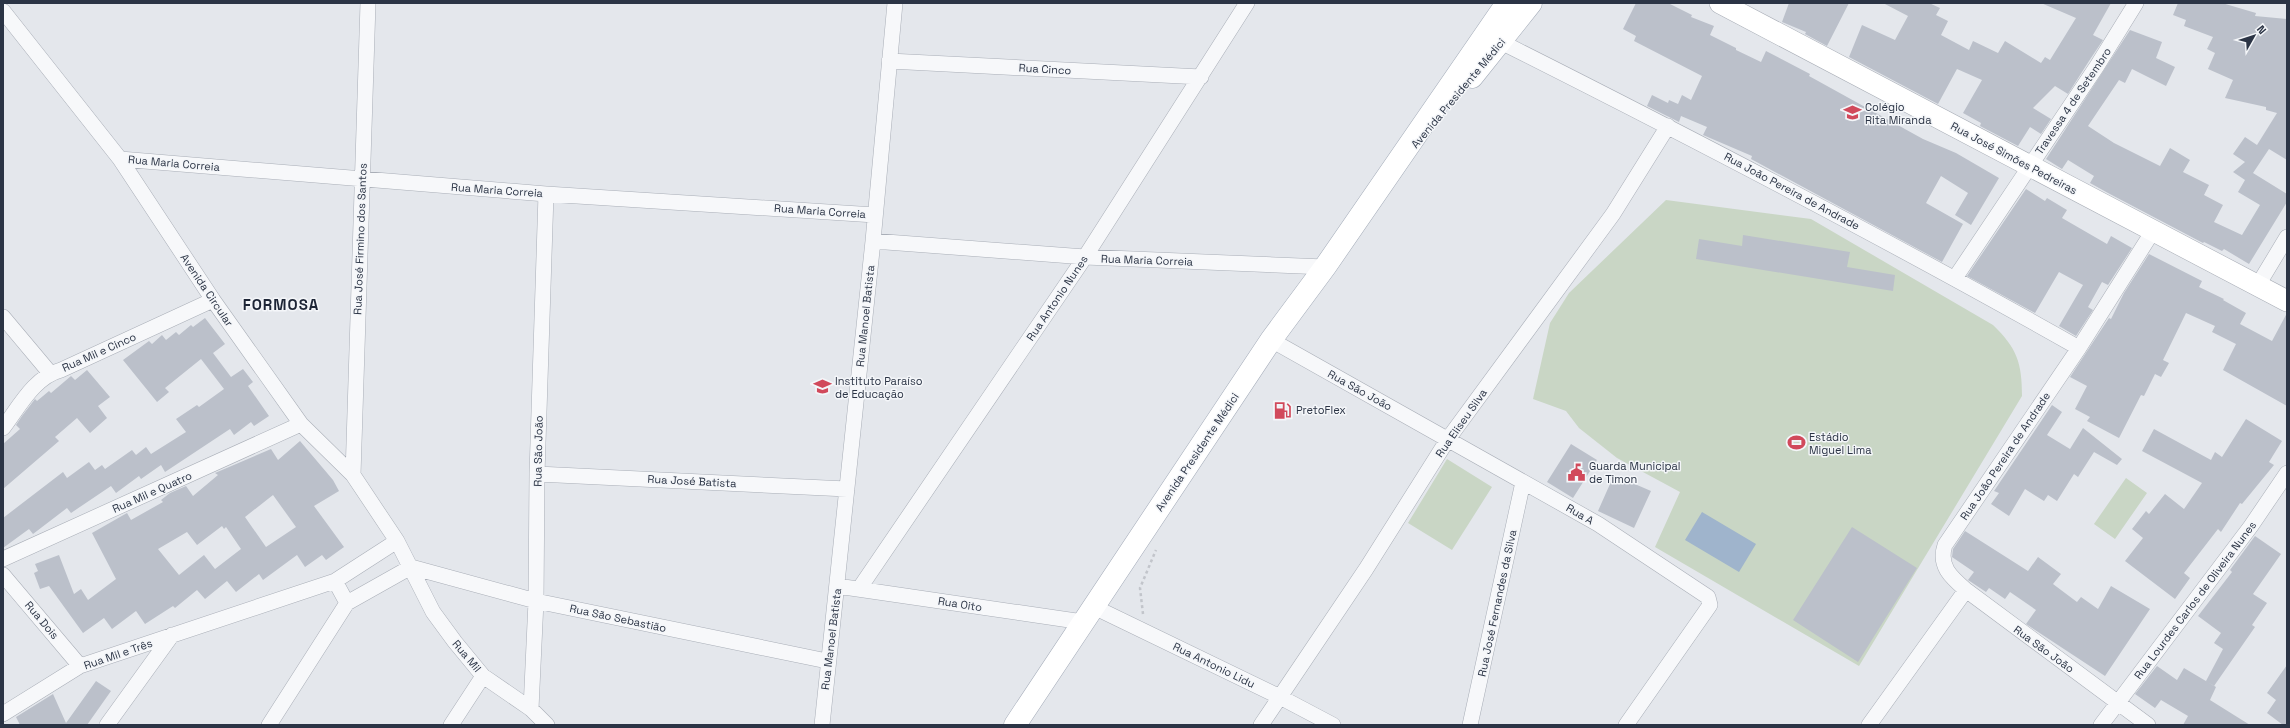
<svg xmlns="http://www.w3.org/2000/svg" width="2290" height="728" font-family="'Space Grotesk',sans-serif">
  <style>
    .green { fill: #c9d6c5 }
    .water { fill: #9fb4cc }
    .building { fill: #bbc0ca; fill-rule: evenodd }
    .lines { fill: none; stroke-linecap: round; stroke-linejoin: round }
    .street-casing { stroke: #a9aeb7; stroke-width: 16 }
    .secondary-casing { stroke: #a9aeb7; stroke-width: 22 }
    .primary-casing { stroke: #a3abb8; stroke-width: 23 }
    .path { stroke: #c2c5cb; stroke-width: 2.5; stroke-dasharray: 3 3; stroke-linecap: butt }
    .street { stroke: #f7f8fa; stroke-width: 15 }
    .secondary { stroke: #fff; stroke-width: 21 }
    .primary { stroke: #fff; stroke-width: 22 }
    .labels { text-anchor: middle; stroke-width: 3; stroke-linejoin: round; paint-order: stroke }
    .street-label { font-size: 11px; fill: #2b3445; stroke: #f4f6f9 }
    .poi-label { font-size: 11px; fill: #2b3445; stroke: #f4f6f9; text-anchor: start }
    .district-label { font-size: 15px; font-weight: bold; letter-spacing: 1px; fill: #1d2536; stroke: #f4f6f9 }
  </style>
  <rect width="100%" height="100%" fill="#e4e7ec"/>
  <path class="green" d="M1666 200 1811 219 1993 325C2017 348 2022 363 2022 396L1859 666 1655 547 1680 492 1617 458 1579 428 1566 411 1533 399 1550 323 1569 293Z
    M1447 459 1492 487 1452 550 1408 523Z
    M2126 478 2147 493 2115 539 2094 524Z"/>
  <path class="water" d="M1702 512 1756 544 1739 572 1685 540Z"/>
  <path class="building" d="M1636 3H1668L1692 15 1691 17 1714 26 1710 35 1736 48V50L1761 62 1766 51 1810 74 1809 76 1923 139 1956 153 1999 178 1971 225 1955 215 1968 193 1941 176 1926 203 1963 224 1942 262 1751 159 1752 156 1703 135 1707 127 1681 116 1679 122 1647 106 1652 95 1668 103 1669 100 1678 104 1682 95 1691 100 1702 76 1634 41 1636 36 1623 29Z
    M1789 3H1849L1827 46 1805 34 1806 32 1782 22Z
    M1883 3H1929L1940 8 1936 15 1948 21 1941 35 1969 50 1973 41 1998 53 2005 41 2041 63 2045 57 2050 60 2076 18 2041 3H2111L2093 35 2103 40 2089 61 2068 94 2055 86 2033 108 2051 119 2041 134 2030 127 2018 146 1980 126 1981 123 1963 113 1982 80 1957 69 1938 104 1849 57 1862 25 1895 40 1908 16Z
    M2178 3H2222L2256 13 2255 16 2287 19V160L2269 149 2253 173 2287 194V202L2249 264 2224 249 2222 251 2204 242 2203 243 2108 193 2090 183 2094 176 2068 160 2062 169 2046 159 2130 30 2162 42 2156 58 2175 67 2166 86 2132 69 2125 83 2119 80 2088 126 2114 143 2160 166 2170 148 2190 160 2183 172 2209 185 2204 195 2223 205 2214 222 2242 235 2260 205 2238 192 2245 180 2233 172 2245 162 2233 154 2245 137 2257 145 2277 113 2266 110V107L2225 98 2233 80 2208 69 2215 53 2207 49 2213 37 2184 26 2186 20 2173 15Z
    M2026 189 2045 201 2047 198 2067 210 2062 218 2107 244 2111 236 2132 248 2108 285 2102 282 2088 307 2093 310 2076 336 2059 326 2083 285 2059 272 2035 313 1967 276Z
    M1743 235 1850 252 1847 267 1895 275 1893 291 1696 259 1699 239 1742 246Z
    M2149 254 2202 281 2199 287 2224 299 2223 300 2246 313 2240 324 2272 341 2287 313V406L2223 370 2236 344 2212 332 2215 326 2186 313 2163 360 2169 363 2161 377 2155 374 2144 396 2141 395 2119 438 2087 421 2090 417 2075 409 2087 386 2070 377 2109 318 2111 319 2124 293Z
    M205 318 225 344 213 353 231 377 243 369 253 382 248 386 269 416 254 426 251 422 234 435 230 429 165 472 161 465 141 479 139 476 116 493 111 486 71 513 67 508 33 534 29 529 3 548V518L63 472 67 478 89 462 95 470 102 465 105 469 132 450 136 455 146 447 151 454 186 432 176 419 197 405 199 407 224 389 201 359 165 388 169 392 157 402 123 360 149 341 152 344 162 335 166 340 176 332 179 335 191 325 193 327Z
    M87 370 110 397 98 406 107 418 90 433 77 418 55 437 59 441 3 489V444L20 429 16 425 22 416 35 399 37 401 49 391 51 393 71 376 75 380Z
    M2052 405 2062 412 2047 435 2070 449 2083 428 2122 459 2117 465 2094 452 2078 477 2074 474 2057 501 2048 495 2044 501 2025 489 2009 516 1991 504 1999 493 1994 491Z
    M2246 419 2282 441 2269 462 2274 465 2242 504 2240 503 2221 532 2218 529 2184 573 2190 578 2175 599 2125 561 2143 538 2132 529 2146 511 2149 514 2165 494 2184 509 2202 483 2142 451 2154 429 2211 460 2215 452 2222 457Z
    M300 441 333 480 339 491 314 506 344 547 326 560 322 555 305 567 297 555 263 580 259 574 236 592 227 581 205 599 197 590 175 608 173 606 145 624 136 611 112 629 104 618 83 633 49 586 40 589 34 573 38 571 35 564 59 555 74 594 81 589 88 600 116 579 92 533 127 513 131 520 163 502 161 500 170 493 186 486 193 496 218 475 215 473 271 449 278 460ZM273 495 296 527 266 547 245 517ZM222 526 224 529 226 527 241 549 215 569 204 555 179 575 158 549 187 532 197 545Z
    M1571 444 1597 460 1573 498 1547 482Z
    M1614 475 1651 491 1634 528 1598 511Z
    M1852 527 1917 568 1858 662 1793 620Z
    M1965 531 2028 571 2038 557 2061 574 2053 584 2077 602 2081 597 2098 609 2111 586 2150 609 2105 676 2026 624 2036 610 2010 592 2005 599 1989 588 1986 592 1968 580 1974 572 1952 557 1953 549Z
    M2255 536 2281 554 2253 594 2267 603 2252 625 2255 627 2214 686 2206 681 2223 649 2214 643 2221 633 2198 616 2232 572 2230 570Z
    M2287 665V725H2283L2267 713 2276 700 2267 693Z
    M2157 666 2177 680 2184 668 2216 687 2210 700 2250 725H2183L2188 716 2161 700 2155 708 2135 694Z
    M96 681 111 691 87 725H20L16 717 53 694 66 723Z"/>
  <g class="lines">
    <defs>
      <path id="street" d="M3 11 120 159 213 300 301 424 353 475 397 541 433 612 455 642 483 676 531 709 547 725
        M1501 42C1696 140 1890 241 2079 348
        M889 61 1201 77
        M120 159 546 194 875 215
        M873 241 1085 257 1325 267
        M1955 278 2097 66 2136 3
        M2258 285 2287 237
        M3 317 50 373
        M1271 340 1598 524 1708 597 1710 605 1626 725
        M3 428C19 407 34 377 61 370L213 300
        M537 474 847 489
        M353 475 368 3
        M3 559 301 424
        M411 567 536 601 827 661
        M3 575 80 666
        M837 586 1083 622
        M859 589 1085 257 1247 3
        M347 603 411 567
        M1094 607 1280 697 1333 725
        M531 709 536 601 537 474 546 194
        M3 714 80 666 335 581 397 541
        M107 725 172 635
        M269 725 347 603 335 581
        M451 725 483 676
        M822 725 873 241 895 3
        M1261 725 1366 569 1448 439 1613 214 1668 126
        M1470 725 1523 482
        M1869 725 1966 590
        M2101 725 2251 526 2287 473
        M2148 725 1966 590C1951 577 1938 566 1945 545L2079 348 2153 231"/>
      <path id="secondary" d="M1720 3 2287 301"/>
      <path id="primary" d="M1472 77 1531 3
        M1015 725 1271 340 1325 267 1507 3"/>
    </defs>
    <use href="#street" class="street-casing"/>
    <use href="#secondary" class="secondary-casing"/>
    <use href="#primary" class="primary-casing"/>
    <path class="path" d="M1143 614 1140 588 1156 550"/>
    <use href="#street" class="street"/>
    <use href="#secondary" class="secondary"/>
    <use href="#primary" class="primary"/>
  </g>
  <defs>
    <symbol id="school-bare" viewBox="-9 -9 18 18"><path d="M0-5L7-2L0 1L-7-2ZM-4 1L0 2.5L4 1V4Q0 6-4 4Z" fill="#d1495b" stroke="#f4f6f9" stroke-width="2.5" paint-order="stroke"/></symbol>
    <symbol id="fuel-bare" viewBox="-9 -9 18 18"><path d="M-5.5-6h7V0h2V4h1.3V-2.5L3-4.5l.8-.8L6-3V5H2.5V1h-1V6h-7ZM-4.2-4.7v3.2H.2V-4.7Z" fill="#d1495b" stroke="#f4f6f9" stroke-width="2.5" paint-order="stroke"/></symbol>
    <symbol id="stadium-bare" viewBox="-9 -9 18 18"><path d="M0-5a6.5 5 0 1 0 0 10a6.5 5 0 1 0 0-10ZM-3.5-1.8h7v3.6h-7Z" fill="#d1495b" stroke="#f4f6f9" stroke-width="2.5" paint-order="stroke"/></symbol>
    <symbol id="civic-bare" viewBox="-9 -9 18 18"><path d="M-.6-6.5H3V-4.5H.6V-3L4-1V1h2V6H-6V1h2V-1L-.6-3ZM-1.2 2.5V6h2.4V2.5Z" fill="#d1495b" stroke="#f4f6f9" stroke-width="2.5" paint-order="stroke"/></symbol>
  </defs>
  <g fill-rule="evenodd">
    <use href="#school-bare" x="1840" y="100" width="25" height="25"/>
    <use href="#school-bare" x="810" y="374" width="25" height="25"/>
    <use href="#fuel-bare" x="1270" y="398" width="25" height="25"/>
    <use href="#stadium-bare" x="1784" y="430" width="25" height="25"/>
    <use href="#civic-bare" x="1564" y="460" width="25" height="25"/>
  </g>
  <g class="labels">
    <g class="street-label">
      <text transform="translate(1045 69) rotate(3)" y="4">Rua Cinco</text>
      <text transform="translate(1458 93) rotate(-50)" y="4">Avenida Presidente Médici</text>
      <text transform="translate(2073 101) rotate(-56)" y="4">Travessa 4 de Setembro</text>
      <text transform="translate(2014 158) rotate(28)" y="4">Rua José Simões Pedreiras</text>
      <text transform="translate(174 163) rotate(5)" y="4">Rua Maria Correia</text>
      <text transform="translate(497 190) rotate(4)" y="4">Rua Maria Correia</text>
      <text transform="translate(1792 191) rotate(28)" y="4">Rua João Pereira de Andrade</text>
      <text transform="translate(820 211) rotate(4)" y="4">Rua Maria Correia</text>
      <text transform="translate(360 239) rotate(-88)" y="4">Rua José Firmino dos Santos</text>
      <text transform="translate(1147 260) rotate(2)" y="4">Rua Maria Correia</text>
      <text transform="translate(207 290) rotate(56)" y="4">Avenida Circular</text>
      <text transform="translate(1057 298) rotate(-56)" y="4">Rua Antonio Nunes</text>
      <text transform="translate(865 316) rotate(-84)" y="4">Rua Manoel Batista</text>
      <text transform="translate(99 352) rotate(-24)" y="4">Rua Mil e Cinco</text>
      <text transform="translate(1360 390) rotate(29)" y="4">Rua São João</text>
      <text transform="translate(1461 423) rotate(-55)" y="4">Rua Eliseu Silva</text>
      <text transform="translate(538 451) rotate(-89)" y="4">Rua São João</text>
      <text transform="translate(1197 452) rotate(-56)" y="4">Avenida Presidente Médici</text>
      <text transform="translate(2005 456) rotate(-56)" y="4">Rua João Pereira de Andrade</text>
      <text transform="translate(692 481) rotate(3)" y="4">Rua José Batista</text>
      <text transform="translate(152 492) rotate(-24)" y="4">Rua Mil e Quatro</text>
      <text transform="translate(1580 514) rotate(30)" y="4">Rua A</text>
      <text transform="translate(2195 600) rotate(-53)" y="4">Rua Lourdes Carlos de Oliveira Nunes</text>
      <text transform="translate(1497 603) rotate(-78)" y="4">Rua José Fernandes da Silva</text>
      <text transform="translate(960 604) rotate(9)" y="4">Rua Oito</text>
      <text transform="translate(618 618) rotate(12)" y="4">Rua São Sebastião</text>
      <text transform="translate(42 620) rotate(50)" y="4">Rua Dois</text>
      <text transform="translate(831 639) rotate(-83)" y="4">Rua Manoel Batista</text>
      <text transform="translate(2044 649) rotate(36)" y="4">Rua São João</text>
      <text transform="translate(118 654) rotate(-19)" y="4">Rua Mil e Três</text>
      <text transform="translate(467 656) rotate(50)" y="4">Rua Mil</text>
      <text transform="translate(1214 665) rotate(26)" y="4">Rua Antonio Lidu</text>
    </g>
    <g class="poi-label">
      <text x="1865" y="111">Colégio<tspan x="1865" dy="13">Rita Miranda</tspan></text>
      <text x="835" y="385">Instituto Paraíso<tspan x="835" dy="13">de Educação</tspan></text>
      <text x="1296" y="414">PretoFlex</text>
      <text x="1809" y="441">Estádio<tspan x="1809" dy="13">Miguel Lima</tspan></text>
      <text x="1589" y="470">Guarda Municipal<tspan x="1589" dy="13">de Timon</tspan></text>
    </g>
    <g class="district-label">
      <text x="281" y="310">FORMOSA</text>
    </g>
  </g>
  <rect width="2290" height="728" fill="none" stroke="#2b3445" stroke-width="8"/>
  <g transform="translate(2254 36) rotate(51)" stroke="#f4f6f9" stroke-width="3" paint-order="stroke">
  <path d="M0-3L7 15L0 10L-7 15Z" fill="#2b3445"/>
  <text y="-6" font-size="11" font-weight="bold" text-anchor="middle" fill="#2b3445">N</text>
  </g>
</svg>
